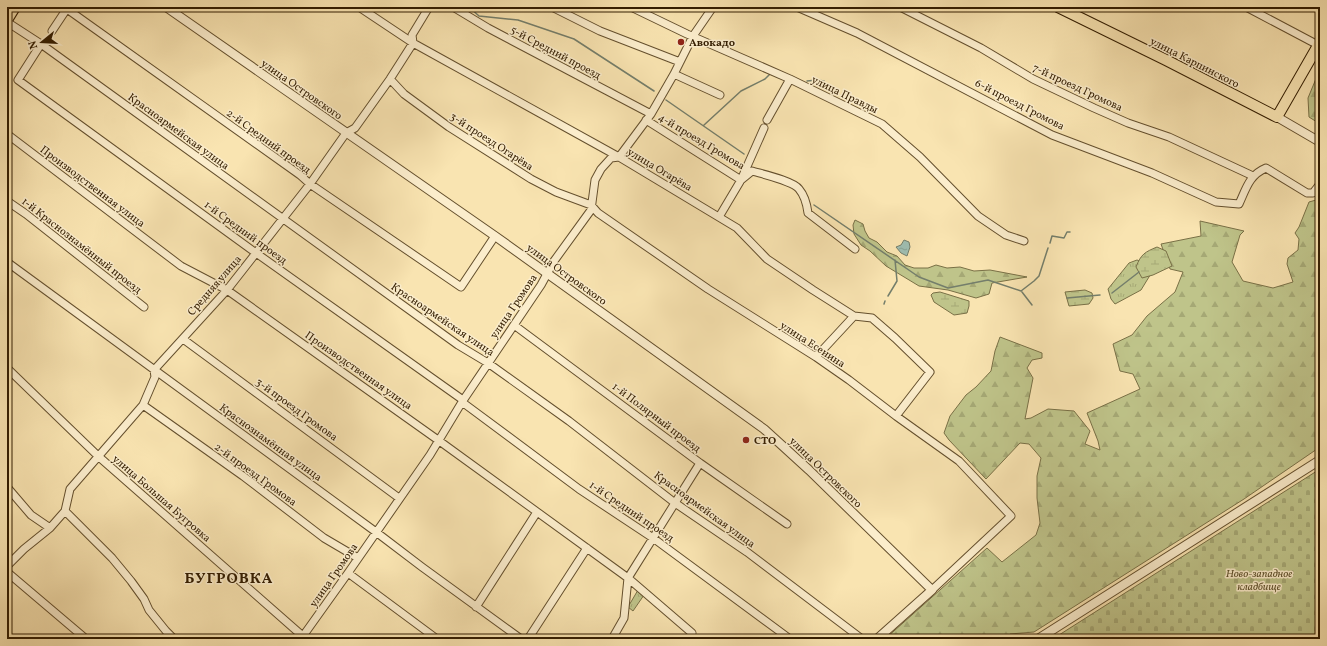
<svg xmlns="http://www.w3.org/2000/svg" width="1327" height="646" font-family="Vollkorn,serif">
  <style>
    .grass { fill: url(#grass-tufts); stroke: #797046 }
    .forest { fill: url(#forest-firs); stroke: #797046 }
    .wetland { fill: url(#wetland-marsh); stroke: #797046 }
    .cemetery { fill: url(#cemetery-stones); stroke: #797046 }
    .water { fill: url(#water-ripples); stroke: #747e6b }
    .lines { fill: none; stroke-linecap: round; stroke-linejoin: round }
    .stream { stroke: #747e6b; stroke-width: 1.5 }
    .minor-casing { stroke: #644f2d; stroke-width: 9 }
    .tertiary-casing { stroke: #644f2d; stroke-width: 10 }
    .primary-casing { stroke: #331d01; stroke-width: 12 }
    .minor { stroke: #fbedcc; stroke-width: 7 }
    .tertiary { stroke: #fbedcc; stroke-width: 8 }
    .primary { stroke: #f9e4b1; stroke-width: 10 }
    .poi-dot { fill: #8f2418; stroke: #fbedcc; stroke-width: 1.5 }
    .labels { text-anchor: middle; stroke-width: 3; stroke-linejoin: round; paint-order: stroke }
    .poi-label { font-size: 11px; font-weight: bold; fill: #331d01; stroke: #fbedcc; text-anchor: start }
    .street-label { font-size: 11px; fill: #331d01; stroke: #fbedcc }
    .park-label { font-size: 11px; font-style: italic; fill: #5d4f2a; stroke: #fbedcc }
    .district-label { font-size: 15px; font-weight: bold; letter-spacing: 1px; fill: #331d01; stroke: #fbedcc }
  </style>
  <defs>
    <pattern id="grass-tufts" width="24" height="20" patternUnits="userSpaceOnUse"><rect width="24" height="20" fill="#bfc48a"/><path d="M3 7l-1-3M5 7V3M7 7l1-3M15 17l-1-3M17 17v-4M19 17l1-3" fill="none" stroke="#a5a875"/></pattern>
    <pattern id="forest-firs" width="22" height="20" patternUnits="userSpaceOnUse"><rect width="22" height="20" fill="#bfc48a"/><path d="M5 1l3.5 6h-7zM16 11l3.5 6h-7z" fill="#a5a875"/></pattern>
    <pattern id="wetland-marsh" width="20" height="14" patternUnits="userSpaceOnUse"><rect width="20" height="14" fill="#bfc48a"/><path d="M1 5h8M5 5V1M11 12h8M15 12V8" fill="none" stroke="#a5a875"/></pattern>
    <pattern id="cemetery-stones" width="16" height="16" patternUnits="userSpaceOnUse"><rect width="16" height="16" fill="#bfc48a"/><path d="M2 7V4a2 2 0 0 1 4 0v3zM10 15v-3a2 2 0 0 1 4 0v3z" fill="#a5a875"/></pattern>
    <pattern id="water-ripples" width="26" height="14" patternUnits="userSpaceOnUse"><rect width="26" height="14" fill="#9fbeb2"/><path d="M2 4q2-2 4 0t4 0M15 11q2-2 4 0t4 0" fill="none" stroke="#89a397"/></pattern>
  </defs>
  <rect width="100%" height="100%" fill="#f9e4b1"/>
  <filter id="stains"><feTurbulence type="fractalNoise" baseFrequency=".005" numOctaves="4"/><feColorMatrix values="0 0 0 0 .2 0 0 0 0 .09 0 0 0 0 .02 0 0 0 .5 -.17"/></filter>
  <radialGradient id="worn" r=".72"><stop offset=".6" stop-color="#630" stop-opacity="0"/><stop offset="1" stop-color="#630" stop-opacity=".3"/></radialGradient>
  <path class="grass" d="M1137 260 1146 263 1152 272 1141 290 1115 304 1111 299 1108 289 1129 263Z
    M638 590 644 595 633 611 628 607Z"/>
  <path class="forest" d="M1320 69V124L1309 117 1308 98Z
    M1316 200 1317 216 1320 221V447L1244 499 1034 632 1010 634 1007 639H885L987 548 1002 562 1036 535 1040 523 1037 498V476L1041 458 1029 444 1020 443 986 479 949 440 944 433 950 416 966 395 976 387 991 371 995 351 1000 337 1042 353V358L1032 360 1027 368 1033 378 1025 419 1031 418 1048 409 1074 411 1090 431 1085 444 1100 450 1098 441 1087 413 1140 389 1133 374 1120 371 1113 344 1132 335 1147 316 1175 292 1183 272 1170 269 1161 244 1201 236 1200 221 1244 231 1240 235 1232 262 1243 281 1273 288 1293 282 1287 264 1288 258 1298 250 1299 239 1295 233 1299 227 1309 202Z
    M855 220 863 224 865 231 869 238 877 242 887 252 897 256 905 265 914 268H928L936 265 947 268 960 267 974 271 990 270 1027 277 992 283 989 294 976 298 948 290 919 286 886 266 870 251 861 245 854 234 853 225Z"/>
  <path class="wetland" d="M1157 247 1166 251 1172 266 1153 275 1142 278 1136 267C1141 254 1145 252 1157 247Z
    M1085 290 1092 293 1093 298 1089 304 1069 306 1065 292Z
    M940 292 969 301V306L967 313 954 315 934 302 931 295 933 293Z"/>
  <path class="cemetery" d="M1320 469V639H1060L1059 635Z"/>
  <path class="water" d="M904 240 909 242 910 247 907 256 901 253 896 247 901 245Z"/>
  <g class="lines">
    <path class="stream" d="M469 7 479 16 518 20 574 39 654 91
      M807 81 817 80 824 81
      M666 100 744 154
      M704 125 741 91 765 79 771 73
      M814 205 919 277 948 288 988 280 1021 291 1034 281 1039 276 1048 248
      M1050 243 1052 236 1064 238 1067 232H1070
      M1022 292 1032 305
      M1112 293 1139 272
      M888 296 897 281 895 260
      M1067 298 1100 295
      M884 304 885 301"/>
    <defs>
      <path id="minor" d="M359 7 413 43 619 157 737 228 767 259 813 290 854 316 872 318 895 338 930 372 896 416
        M453 7 488 28 651 114
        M552 7 600 31 680 62
        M631 7 687 34 790 79 882 124 920 157 978 216 1006 235 1024 241
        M797 7 857 33 1052 135 1152 173 1216 202 1239 204C1246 189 1249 175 1266 168L1307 193H1313L1320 184
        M900 7 981 48 1033 79 1094 108 1128 123 1169 137 1253 176
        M1246 7 1318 45
        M67 9 300 175 310 184 461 287 495 236
        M7 22 41 44 458 345 488 363 569 421 675 503 747 552 862 639
        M52 31 68 7
        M41 44 18 80 256 253 463 400
        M674 74 720 95
        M390 79 404 94 449 127 531 179 556 192 591 205 598 213 708 289 816 357 849 380 896 416 959 461 1011 516 932 590
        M646 120 741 180 752 171C762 174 793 181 799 189 805 196 807 205 808 213L855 249
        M767 120 790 79
        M7 134 181 266 227 290 438 440 628 578 692 633
        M7 201 26 214 144 307
        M719 217 741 180 764 128
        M7 262 376 532 422 567 521 639
        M514 325 700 463 787 524
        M183 339 399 498
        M816 357 854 316
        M7 368 98 456 306 639
        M462 402 579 489 653 538 790 639
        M143 405 243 476 324 538 358 558
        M7 487 31 515 50 528
        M65 511 112 558 131 581 144 599 149 610 166 631 174 639
        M7 566 24 549 50 528 65 511 70 489 143 405 155 377 154 370 227 290 310 184 346 133 355 128 390 79 413 43 412 35 429 7
        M7 572 86 639
        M348 573 437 639
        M476 607 537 512
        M303 636 348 573 430 455 462 402 541 285 554 261 591 210 595 180 601 169 611 158 619 157 651 114 674 74 693 36 713 7
        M528 639 587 548
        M612 639 624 618 628 578 700 463"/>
      <path id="tertiary" d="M166 7 495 236 764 429 809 470 932 590 877 639
        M1277 117 1320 142
        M1038 639 1320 460"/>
      <path id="primary" d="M1058 7 1166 60 1277 117 1320 42
        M7 20 15 7"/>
    </defs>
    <use href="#minor" class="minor-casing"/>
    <use href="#tertiary" class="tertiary-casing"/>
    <use href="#primary" class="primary-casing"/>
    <use href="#minor" class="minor"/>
    <use href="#tertiary" class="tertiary"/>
    <use href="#primary" class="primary"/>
  </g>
  <g class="poi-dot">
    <circle cx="681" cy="42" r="4"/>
    <circle cx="746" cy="440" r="4"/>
  </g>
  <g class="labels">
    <g class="poi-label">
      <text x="689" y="46">Авокадо</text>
      <text x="754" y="444">СТО</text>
    </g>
    <g class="street-label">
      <text transform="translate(556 52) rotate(28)" y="4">5-й Средний проезд</text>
      <text transform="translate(1195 62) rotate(27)" y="4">улица Карпинского</text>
      <text transform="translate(1078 87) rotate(25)" y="4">7-й проезд Громова</text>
      <text transform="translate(302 89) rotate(35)" y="4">улица Островского</text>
      <text transform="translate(845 94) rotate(26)" y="4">улица Правды</text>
      <text transform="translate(1020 104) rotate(27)" y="4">6-й проезд Громова</text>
      <text transform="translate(179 131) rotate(36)" y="4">Красноармейская улица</text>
      <text transform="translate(269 141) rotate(36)" y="4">2-й Средний проезд</text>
      <text transform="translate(492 141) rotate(33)" y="4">3-й проезд Огарёва</text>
      <text transform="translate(702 141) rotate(31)" y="4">4-й проезд Громова</text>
      <text transform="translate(660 169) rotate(31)" y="4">улица Огарёва</text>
      <text transform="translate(93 186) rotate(37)" y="4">Производственная улица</text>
      <text transform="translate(246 232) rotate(36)" y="4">1-й Средний проезд</text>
      <text transform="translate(82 245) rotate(38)" y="4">1-й Краснознамённый проезд</text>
      <text transform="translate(567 274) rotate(36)" y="4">улица Островского</text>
      <text transform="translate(214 285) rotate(-49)" y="4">Средняя улица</text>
      <text transform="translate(513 306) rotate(-56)" y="4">улица Громова</text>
      <text transform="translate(443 319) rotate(34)" y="4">Красноармейская улица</text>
      <text transform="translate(813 344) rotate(33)" y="4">улица Есенина</text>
      <text transform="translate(359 370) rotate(35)" y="4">Производственная улица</text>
      <text transform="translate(297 409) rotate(36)" y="4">3-й проезд Громова</text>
      <text transform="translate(657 417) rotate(37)" y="4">1-й Полярный проезд</text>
      <text transform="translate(271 442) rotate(36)" y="4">Краснознамённая улица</text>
      <text transform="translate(826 472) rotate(44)" y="4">улица Островского</text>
      <text transform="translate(256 474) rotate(36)" y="4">2-й проезд Громова</text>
      <text transform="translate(162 498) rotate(41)" y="4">улица Большая Бугровка</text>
      <text transform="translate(705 509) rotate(36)" y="4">Красноармейская улица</text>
      <text transform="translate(632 511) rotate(34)" y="4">1-й Средний проезд</text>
      <text transform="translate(333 575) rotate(-55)" y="4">улица Громова</text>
    </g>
    <g class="park-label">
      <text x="1259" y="577">Ново-западное<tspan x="1259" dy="13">кладбище</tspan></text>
    </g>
    <g class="district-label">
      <text x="229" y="583">БУГРОВКА</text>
    </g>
  </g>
  <rect width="1327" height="646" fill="none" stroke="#f9e4b1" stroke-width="24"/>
  <rect x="8" y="8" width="1311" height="630" fill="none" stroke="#331d01" stroke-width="2"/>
  <rect x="12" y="12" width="1303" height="622" fill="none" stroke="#331d01"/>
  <g transform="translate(42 42) rotate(252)" stroke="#fbedcc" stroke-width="3" paint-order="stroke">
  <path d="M0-3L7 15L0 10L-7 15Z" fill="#331d01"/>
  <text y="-6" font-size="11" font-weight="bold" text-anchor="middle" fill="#331d01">N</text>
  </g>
  <rect width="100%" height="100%" filter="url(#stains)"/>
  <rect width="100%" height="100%" fill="url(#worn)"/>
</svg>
